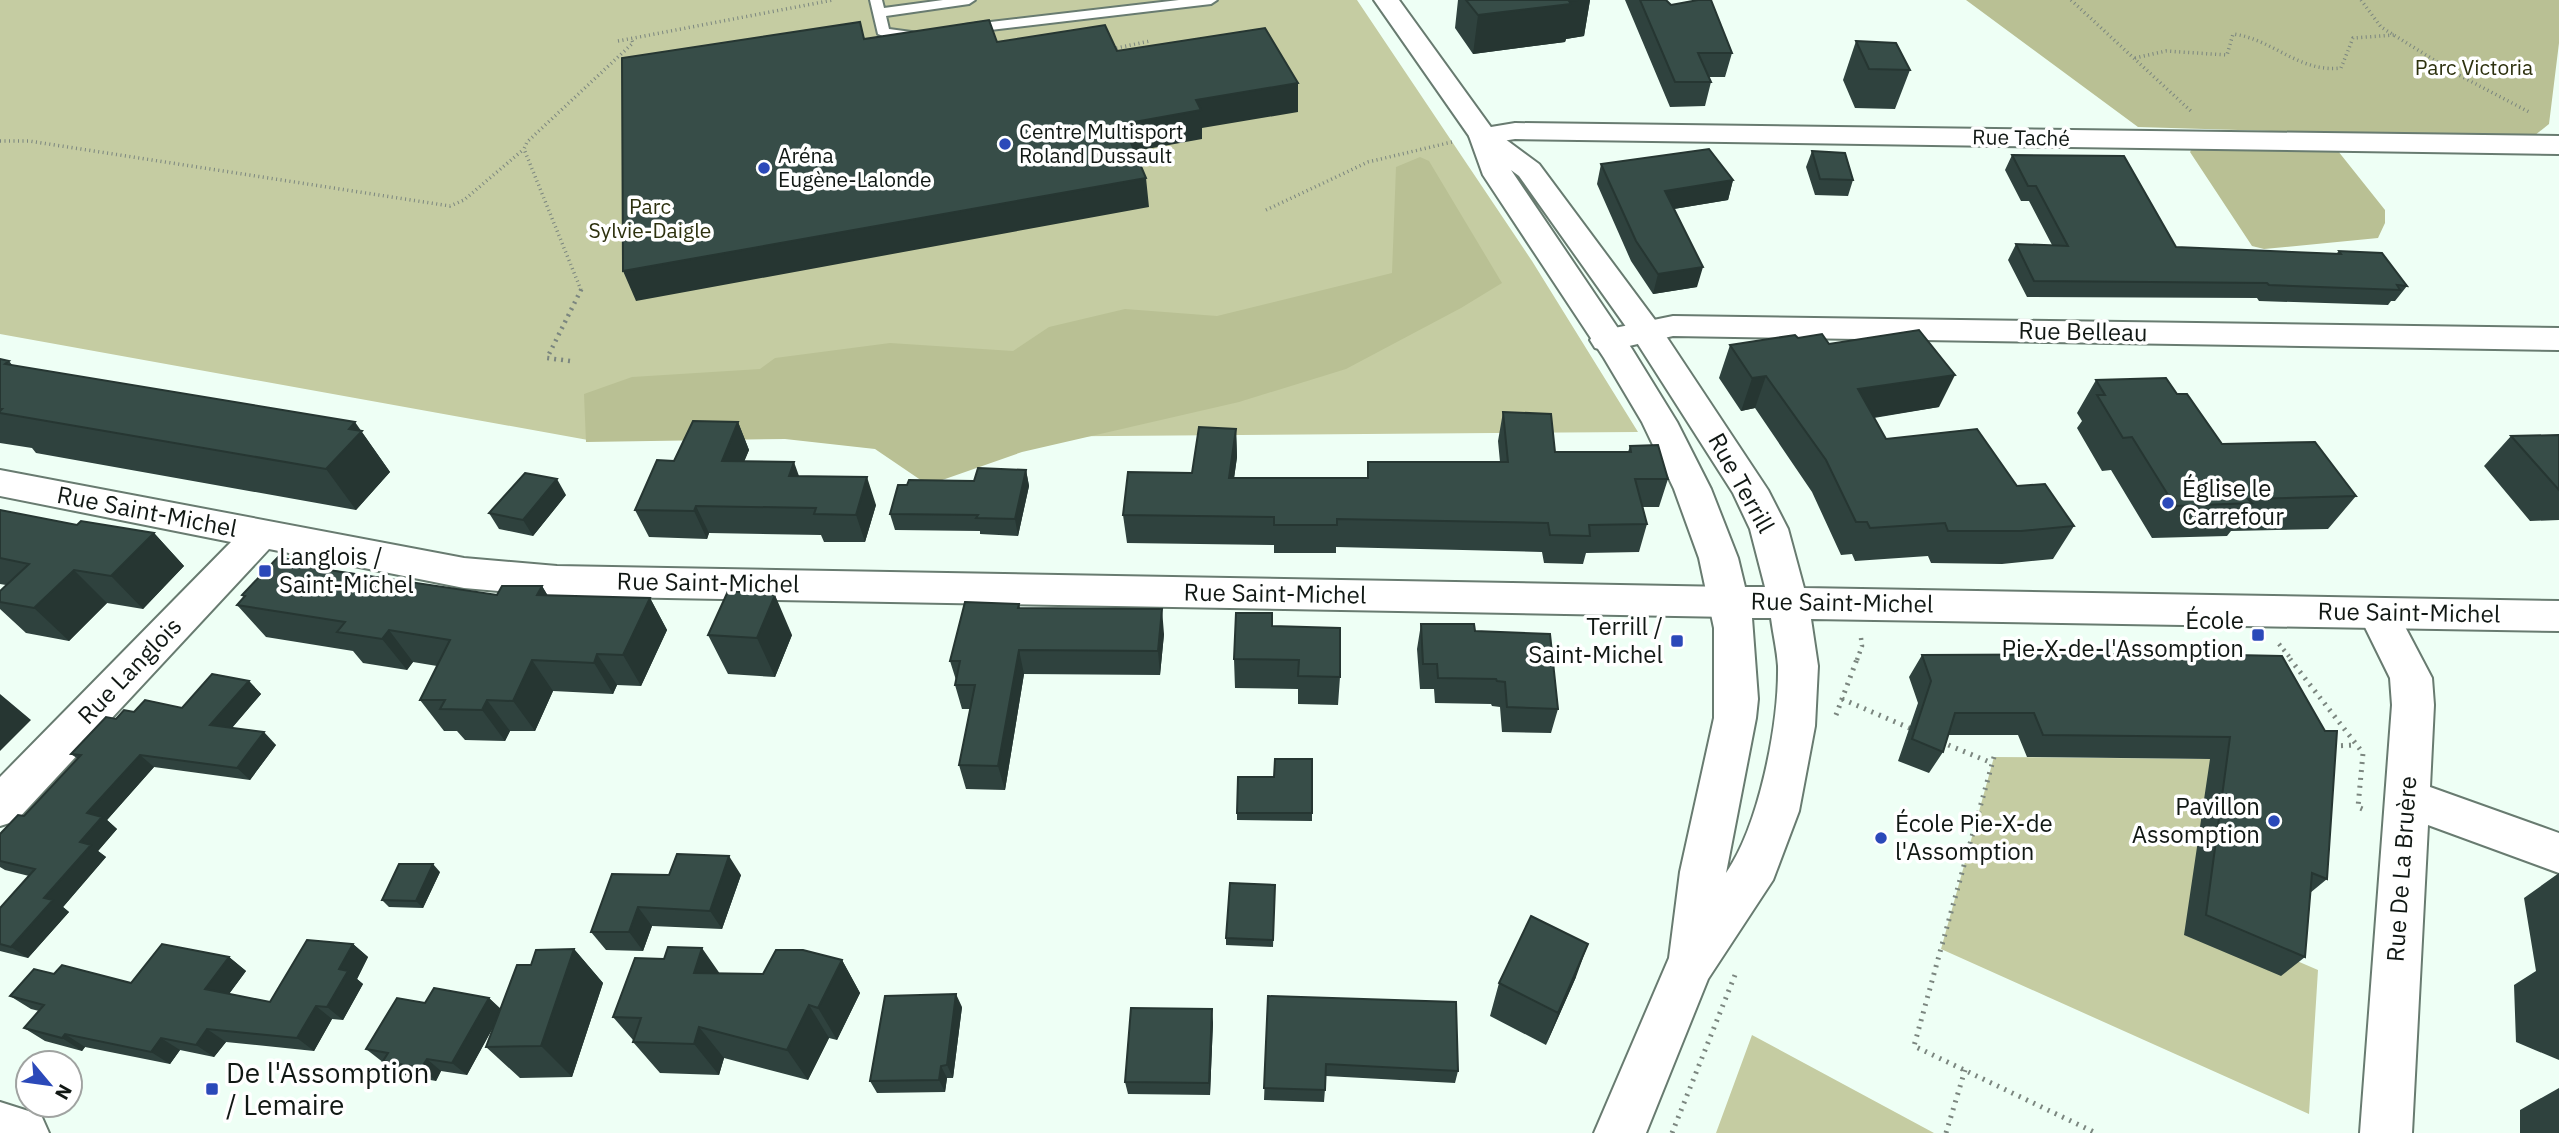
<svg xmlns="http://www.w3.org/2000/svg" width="2559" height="1133" font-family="'IBM Plex Sans',sans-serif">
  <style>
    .green { fill: #c5cca2 }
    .forest { fill: #b9c094 }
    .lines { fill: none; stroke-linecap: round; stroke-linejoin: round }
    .lane-casing { stroke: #687b70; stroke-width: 4 }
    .street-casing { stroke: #687b70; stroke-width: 4 }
    .secondary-casing { stroke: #687b70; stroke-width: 4 }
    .path-far2 { stroke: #7b867f; stroke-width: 3.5; stroke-dasharray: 1 3.5; stroke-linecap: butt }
    .path-far1 { stroke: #7b867f; stroke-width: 4.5; stroke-dasharray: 2 5; stroke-linecap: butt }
    .path { stroke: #7b867f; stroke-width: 5; stroke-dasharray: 2 6; stroke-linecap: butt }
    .lane { fill: #fff; fill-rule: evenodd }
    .street { fill: #fff; fill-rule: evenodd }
    .secondary { fill: #fff; fill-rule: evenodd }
    .wall { fill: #2f423e }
    .shaded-wall { fill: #263632 }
    .building { fill: #374d48; stroke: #263632; stroke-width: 2 }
    .poi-dot { fill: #2b49b9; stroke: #fff; stroke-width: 2.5 }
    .labels { text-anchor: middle; stroke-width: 7; stroke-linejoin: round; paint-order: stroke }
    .far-park-label { font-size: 21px; fill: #2d310e; stroke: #fff }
    .far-poi-label { font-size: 21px; fill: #111814; stroke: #fff; text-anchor: start }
    .far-street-label { font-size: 21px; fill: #111814; stroke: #fff }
    .street-label { font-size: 24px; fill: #111814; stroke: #fff }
    .poi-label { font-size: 24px; fill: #111814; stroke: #fff; text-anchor: start }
    .near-poi-label { font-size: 28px; fill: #111814; stroke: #fff; text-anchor: start }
  </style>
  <rect width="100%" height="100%" fill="#eefff5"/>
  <path class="green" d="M0 0H1357L1532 261 1638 432 588 440 0 334Z
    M1994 757 2211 759 2283 955 2318 970 2309 1114 1941 949Z
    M1752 1035 1934 1133H1716Z"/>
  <path class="forest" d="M1966 0H2559V43L2549 124 2534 136 2502 138 2138 127Z
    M2192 149 2338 151 2385 210V223L2378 238 2264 249 2252 246 2190 152Z
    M1420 157 1429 161 1502 283 1461 308 1346 369 1239 402 1022 452 928 485 875 449 785 439 586 442 584 394 632 377 760 369 775 358 890 343 1013 351 1049 327 1125 309 1217 316 1392 273 1396 167Z"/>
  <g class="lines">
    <defs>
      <path id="lane" d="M870 0H882L884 8 943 0H975L969 4 886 16 889 29 919 33V39C904 42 891 40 878 34Z
        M1179 0H1217L1211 4 965 33 959 29 965 25Z"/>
      <path id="street" d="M1515 123 2559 136V154L1515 139 1483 144 1473 142 1469 136 1473 130Z
        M1673 316 2559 328V350L1673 336 1607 351 1595 348 1590 340 1595 332Z
        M0 470 464 558 557 566 1730 587 1744 591 1750 602 1744 613 1730 617 557 596 464 588 269 549 16 821 0 826V777L231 542 0 496Z
        M2378 598 2392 602 2432 678 2434 705 2430 787 2559 833V873L2428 825 2412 1133H2360L2392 705 2390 678 2358 613 2364 602Z
        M0 1102 41 1115 49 1133H0Z"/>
      <path id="secondary" d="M1374 0H1399L1493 130 1539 164 1658 324 1768 490 1788 529 1804 588 2559 601V631L1811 619 1818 666 1815 726 1799 811 1773 880 1708 979 1646 1133H1594L1669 958 1680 872 1714 718V628L1699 558 1674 489 1642 422 1604 358 1483 175 1469 136ZM1511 170 1519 176 1634 338 1733 493 1750 529 1765 587H1745L1738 558 1711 489 1677 422 1632 349ZM1752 618H1771C1773 634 1777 650 1778 666 1779 724 1759 826 1726 873L1756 718 1758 699Z"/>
    </defs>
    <use href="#lane" class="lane-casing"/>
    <use href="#street" class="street-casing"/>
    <use href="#secondary" class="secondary-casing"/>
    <path class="path-far2" d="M2071 0 2193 113
      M2361 0 2381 27 2455 73 2531 113
      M618 41 833 0
      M1112 49 1150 41
      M2135 58 2166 51 2227 55 2233 34C2273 39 2299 73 2341 68L2353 38 2394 35
      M0 141H29L450 206 464 200 524 149
      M1266 210 1368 162 1452 142
      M581 290 524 149 527 142 633 43 631 38"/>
    <path class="path-far1" d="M570 361 547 358 582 288
      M2279 644 2292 660
      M1857 660 1862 646 1861 638"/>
    <path class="path" d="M2290 659 2363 753 2358 807 2367 811
      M1842 699 1914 730
      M1836 715 1857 659
      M1941 742 1992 763
      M2333 746 2355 745
      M1994 757 1914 1046 2096 1133
      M1672 1133 1735 975
      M1946 1133 1965 1070"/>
    <use href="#lane" class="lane"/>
    <use href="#street" class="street"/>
    <use href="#secondary" class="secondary"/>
  </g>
  <path class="wall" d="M1458 0H1590L1584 36 1566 39 1565 42 1473 54 1455 28Z
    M1625 0H1666L1732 53 1725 77H1709L1711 82 1705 106 1670 107Z
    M1856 41 1910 70 1895 109 1855 108 1843 80Z
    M1812 151 1853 180 1848 196 1815 195 1806 167Z
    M2012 155 2176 247 2336 254 2339 251 2407 286 2395 301H2391L2388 305 2259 301 2257 298 2027 297 2008 260 2016 244 2052 245 2029 201H2021L2005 170Z
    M1601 164 1733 180 1728 200 1674 209 1697 287 1653 294 1631 261 1597 184Z
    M1798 338 1829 344 1939 407 1874 418 1886 439 2017 486 2074 526 2053 559 2002 564 1931 563 1928 556 1855 561 1852 554 1841 555 1812 492 1755 408 1741 411 1719 378 1730 345Z
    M0 359 9 361 13 366 361 431 390 472 356 510 36 453 32 448 0 443Z
    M2096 380 2177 394 2222 444 2356 496 2328 529 2231 531 2227 536 2152 538 2111 470 2102 471 2077 428 2082 421 2077 413Z
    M1503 412 1555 452H1628L1630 446 1668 479 1659 507H1643L1647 524 1639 552 1586 553 1583 564 1544 563 1542 552 1336 547V553H1274V545L1127 543 1123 515 1192 473 1236 429 1237 457 1234 478H1367L1368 462H1500L1498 441Z
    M738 422 749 450 744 461 799 477 876 505 865 542H824L821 535 709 533 707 539 649 537 635 510 674 461Z
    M2559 435V520L2530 521 2484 466 2511 436Z
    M1026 470 1029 486 1018 536 980 534V531L895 530 890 514 907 485 974 481Z
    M566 495 533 536 499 529 489 513Z
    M0 510 77 525 154 533 184 566 143 609 107 603 69 641 26 633 0 609V591L6 585 0 584Z
    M317 565 320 568 497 595 542 586 548 596 650 598 667 630 641 686 617 685 613 694 553 691 535 731H510L505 741 465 740 457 731H444L420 700 437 666 413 662 407 670 363 663 353 651 266 637 237 605 244 598 242 595Z
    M1019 604 1020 608 1164 634 1160 675 1024 674 1005 790 966 789 959 765 970 709H962L955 685 956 680 950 661Z
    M1421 624 1475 631 1558 709 1551 733 1502 732 1500 707 1492 706 1491 704 1435 703 1434 689H1420L1417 649Z
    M1272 626 1340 677 1338 705 1298 704V689L1235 688 1234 659Z
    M708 635H792L775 677 728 674Z
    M2150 644 2187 654 2327 879 2310 893 2305 957 2281 976 2184 935 2210 759 2027 757 2018 735H1948L1943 752 1929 773 1898 761 1918 703 1909 677 1922 655 2142 654Z
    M249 681 261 694 232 728 276 745 250 780 154 767 107 820 117 829 98 851 106 857 63 907 69 912 28 958 0 951V908L29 876 5 870 0 867V834L24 816 78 759 71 754 116 719 134 712 182 708Z
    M1312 759V821L1237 820V813L1274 777Z
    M440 872 423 908 389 907 382 900Z
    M2559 873V1060L2516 1042 2514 985 2536 971 2524 898Z
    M612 874 741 875 722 929 652 926 643 951 606 950 591 932Z
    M1275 885 1273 947 1226 945V938Z
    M353 944 368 957 357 979 363 984 343 1020 332 1019 314 1051 226 1042 214 1057 180 1050 170 1064 85 1047 82 1051 45 1041 24 1028 39 1011 31 1009 10 996 54 974 131 983 229 957 246 971 229 994 270 1002Z
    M574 949 603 983 572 1077 520 1078 486 1047 495 1024 467 1075 441 1071 436 1081 398 1074 366 1049 425 1003 489 998 501 1009 531 965Z
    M842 960 860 993 837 1040 829 1038 808 1080 724 1058 719 1075 660 1073 633 1042V1040L613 1017 720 974H763Z
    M1576 977 1546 1045 1490 1016 1499 983Z
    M1268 996 1458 1071 1455 1083 1326 1076 1324 1102 1264 1100Z
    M962 1007 953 1078H947L945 1092 877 1093 870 1081Z
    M1213 1022 1210 1095 1128 1094 1125 1082Z
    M2559 1088V1133H2520V1110Z"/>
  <path class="shaded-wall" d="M1578 0H1590L1584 36 1566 39 1565 42 1473 54 1478 15Z
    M1298 83V112L1202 128V139L1125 153 1123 124 1196 100Z
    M1146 178 1149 207 636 301 623 271Z
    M1733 180 1728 200 1661 211 1665 191Z
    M1703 267 1697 287 1653 294 1658 274Z
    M1955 375 1939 407 1844 422 1858 389Z
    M1766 376 1755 408 1741 411 1752 378Z
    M355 422 390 472 356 510 326 469 349 429Z
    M738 422 749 450 733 489 722 461Z
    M1236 429 1237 457 1230 507 1229 478Z
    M794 462 804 490 789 476Z
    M1026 470 1029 486 1018 536 1015 519Z
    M867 477 876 505 865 542 856 515Z
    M557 479 566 495 533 536 523 520Z
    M696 506 709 533 707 539 694 511Z
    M154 533 184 566 143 609 111 576Z
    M74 570 107 603 69 641 34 608Z
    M542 586 561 618 537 595Z
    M775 595 792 635 775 677 757 638Z
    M650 598 667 630 641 686 623 655Z
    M1162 609 1164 634 1160 675 1158 651Z
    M389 630 413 662 407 670 382 639Z
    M1019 650 1024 674 1005 790 998 766Z
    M597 654 617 685 613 694 594 663Z
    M532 660 553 691 535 731 513 701Z
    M249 681 261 694 223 738 210 725Z
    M0 694 31 720 0 751Z
    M487 700 510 731 505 741 482 710Z
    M264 732 276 745 250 780 237 768Z
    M140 755 154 767 107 820 117 829 98 851 106 857 63 907 69 912 28 958 11 947 44 898 80 842 87 813Z
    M729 856 741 875 722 929 710 911Z
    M433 864 440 872 423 908 416 901Z
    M638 907 652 926 643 951 629 932Z
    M353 944 368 957 357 979 363 984 343 1020 327 1007 339 969Z
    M1588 944 1576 977 1546 1045 1558 1013Z
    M702 948 725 981 694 973Z
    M574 949 603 983 572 1077 541 1046Z
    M229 957 246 971 223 1002 205 989Z
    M842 960 860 993 837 1040 818 1008Z
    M956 994 962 1007 953 1078 947 1065Z
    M489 998 502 1011 467 1075 452 1063Z
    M809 1005 829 1038 808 1080 787 1050Z
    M316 1006 332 1019 314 1051 297 1038Z
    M1212 1009 1213 1022 1210 1095 1209 1083Z
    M699 1027 724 1058 719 1075 694 1044Z
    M207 1029 226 1042 214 1057 196 1045Z
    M65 1034 85 1047 82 1051 62 1038Z
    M161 1038 180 1050 170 1064 151 1052Z
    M427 1059 441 1071 436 1081 421 1068Z
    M941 1066 947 1078 945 1092 939 1080Z"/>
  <path class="building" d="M1466 0H1578L1569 1 1571 4 1478 15Z
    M1640 0H1666L1671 5 1698 0H1711L1732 53H1698L1711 82H1675Z
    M989 20 997 42 1105 25 1117 51 1265 28 1298 83 1196 100 1201 110 1123 124 1146 178 623 271 622 58 860 22 864 39Z
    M1856 41 1896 43 1910 70 1869 69Z
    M1709 149 1733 180 1665 191 1703 267 1658 274 1636 241 1601 164Z
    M1812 151 1845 153 1853 180 1820 179Z
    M2012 155 2124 156 2176 247 2341 254 2339 251 2382 253 2407 286 2397 285 2400 290 2269 285 2267 283 2034 281 2016 244 2068 246 2036 186H2028Z
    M1919 330 1955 375 1858 389 1886 439 1977 429 2017 486 2045 484 2074 526 2021 531H1948L1945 523 1870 528 1867 522H1856L1826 460 1766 376 1752 378 1730 345 1795 335 1798 338 1822 334 1829 344Z
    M0 359 9 361 5 364 355 422 349 429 362 431 326 469 0 413V411L2 409H0Z
    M2166 378 2177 394H2187L2222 444 2315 442 2356 496 2248 499 2252 503 2175 506 2132 437 2123 438 2097 395H2105L2096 380Z
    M1503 412 1551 414 1555 452H1631L1630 446 1658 445 1668 479H1635L1647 524 1589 525 1590 536 1550 535 1548 523 1337 519V525H1274V517L1123 515 1128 472 1192 473 1199 427 1236 429 1229 478H1368V462H1508Z
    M693 421 738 422 722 461 794 462 789 476 867 477 856 515 814 514 816 508 696 506 694 511 635 510 657 460 674 461Z
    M2559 435V490L2511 436Z
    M978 468 1026 470 1015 519 976 518 978 515 890 514 898 485H907L909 480 974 481Z
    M525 473 557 479 523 520 489 513Z
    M0 510 77 525 81 521 154 533 111 576 74 570 34 608 0 602V591L29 564 0 558Z
    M278 557 317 565 315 568 497 595 502 586H542L537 595 650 598 623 655 597 654 594 663 532 660 513 701 487 700 482 710 440 709 445 700H420L450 640 389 630 382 639 337 632 345 622 237 605 245 596 242 595Z
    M728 591 775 595 757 638 708 635Z
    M965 602 1019 604 1018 608 1162 609 1158 651 1019 650 998 766 959 765 975 685H955L960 661H950Z
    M1236 613H1272V626L1340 628V677L1298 676 1299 660 1234 659Z
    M1421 624H1474L1475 631 1550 634 1558 709 1507 707 1505 682 1497 681 1496 679 1438 678 1437 664H1423Z
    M2150 644H2181L2187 654 2282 656 2325 731H2337L2327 879 2312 873 2305 957 2206 915 2230 737 2043 735 2034 713H1955L1943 752 1912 739 1931 681 1922 655 2155 654Z
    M212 674 249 681 210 725 264 732 237 768 140 755 87 813 102 817 80 842 91 845 44 898 53 900 11 947 0 944V908L35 869 0 861V834L18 815 24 816 81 755 71 754 106 717 116 719 124 710 134 712 145 700 182 708Z
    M1275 759H1312V813H1237L1238 777H1274Z
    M677 854 729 856 710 911 638 907 629 932H591L612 874 669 875Z
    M399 864H433L416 901 382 900Z
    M1230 883 1275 885 1273 940 1226 938Z
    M1531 916 1588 944 1558 1013 1499 983Z
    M307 940 353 944 339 969 348 971 327 1007 316 1006 297 1038 207 1029 196 1045 161 1038 151 1052 65 1034 62 1038 24 1028 44 1005 10 996 34 969 54 974 62 965 131 983 162 944 229 957 205 989 270 1002Z
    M668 947 702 948 694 973 763 974 776 950H803L842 960 818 1008 809 1005 787 1050 699 1027 694 1044 633 1042 641 1018 613 1017 635 958 664 959Z
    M574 949 541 1046 486 1047 517 965H531L536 950Z
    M434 988 489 998 452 1063 427 1059 421 1068 383 1061 388 1053 366 1049 397 998 425 1003Z
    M956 994 947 1065 941 1066 939 1080 870 1081 885 996Z
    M1268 996 1456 1002 1458 1071 1326 1064 1325 1090 1264 1088Z
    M1131 1008 1212 1009 1209 1083 1125 1082Z"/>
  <g class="poi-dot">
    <circle cx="1005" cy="144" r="7"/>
    <circle cx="764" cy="168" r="7"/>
    <circle cx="2168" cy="503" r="7"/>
    <rect x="258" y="564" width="14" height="14" rx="3.5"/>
    <rect x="2251" y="628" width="14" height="14" rx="3.5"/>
    <rect x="1670" y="634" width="14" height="14" rx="3.5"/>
    <circle cx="2274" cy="821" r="7"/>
    <circle cx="1881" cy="838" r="7"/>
    <rect x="205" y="1082" width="14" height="14" rx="3.5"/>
  </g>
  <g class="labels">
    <g class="far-park-label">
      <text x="2474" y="75">Parc Victoria</text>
      <text x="650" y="214">Parc<tspan x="650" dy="24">Sylvie-Daigle</tspan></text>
    </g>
    <g class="far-poi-label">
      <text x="1019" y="139">Centre Multisport<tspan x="1019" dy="24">Roland Dussault</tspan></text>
      <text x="778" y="163">Aréna<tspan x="778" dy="24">Eugène-Lalonde</tspan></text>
    </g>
    <g class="far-street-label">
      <text transform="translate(2021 138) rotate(1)" y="7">Rue Taché</text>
    </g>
    <g class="street-label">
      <text transform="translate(2083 332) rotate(1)" y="8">Rue Belleau</text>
      <text transform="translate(1741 483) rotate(61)" y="8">Rue Terrill</text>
      <text transform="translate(147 512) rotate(11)" y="8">Rue Saint-Michel</text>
      <text transform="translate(708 583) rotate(1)" y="8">Rue Saint-Michel</text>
      <text transform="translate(1275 594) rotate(1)" y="8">Rue Saint-Michel</text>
      <text transform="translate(1842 603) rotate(1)" y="8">Rue Saint-Michel</text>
      <text transform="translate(2409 613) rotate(1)" y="8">Rue Saint-Michel</text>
      <text transform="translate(130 671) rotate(-46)" y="8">Rue Langlois</text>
      <text transform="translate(2402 869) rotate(-86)" y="8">Rue De La Bruère</text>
    </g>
    <g class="poi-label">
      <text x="2182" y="497">Église le<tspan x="2182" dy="28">Carrefour</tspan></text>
      <text x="279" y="565">Langlois /<tspan x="279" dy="28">Saint-Michel</tspan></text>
      <text x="2244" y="629" text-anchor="end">École<tspan x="2244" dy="28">Pie-X-de-l'Assomption</tspan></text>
      <text x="1663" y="635" text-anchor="end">Terrill /<tspan x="1663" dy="28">Saint-Michel</tspan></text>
      <text x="2260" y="815" text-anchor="end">Pavillon<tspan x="2260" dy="28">Assomption</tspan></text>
      <text x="1895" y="832">École Pie-X-de<tspan x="1895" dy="28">l'Assomption</tspan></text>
    </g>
    <g class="near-poi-label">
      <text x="226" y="1083">De l'Assomption<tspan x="226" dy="32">/ Lemaire</tspan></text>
    </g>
  </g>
  <g transform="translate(49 1084) rotate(119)"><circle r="33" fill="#ffffff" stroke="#a0a3a1" stroke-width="2"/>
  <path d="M0-5L12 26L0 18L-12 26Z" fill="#2b49b9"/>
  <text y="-10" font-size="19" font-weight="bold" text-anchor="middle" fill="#111814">N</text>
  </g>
</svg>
